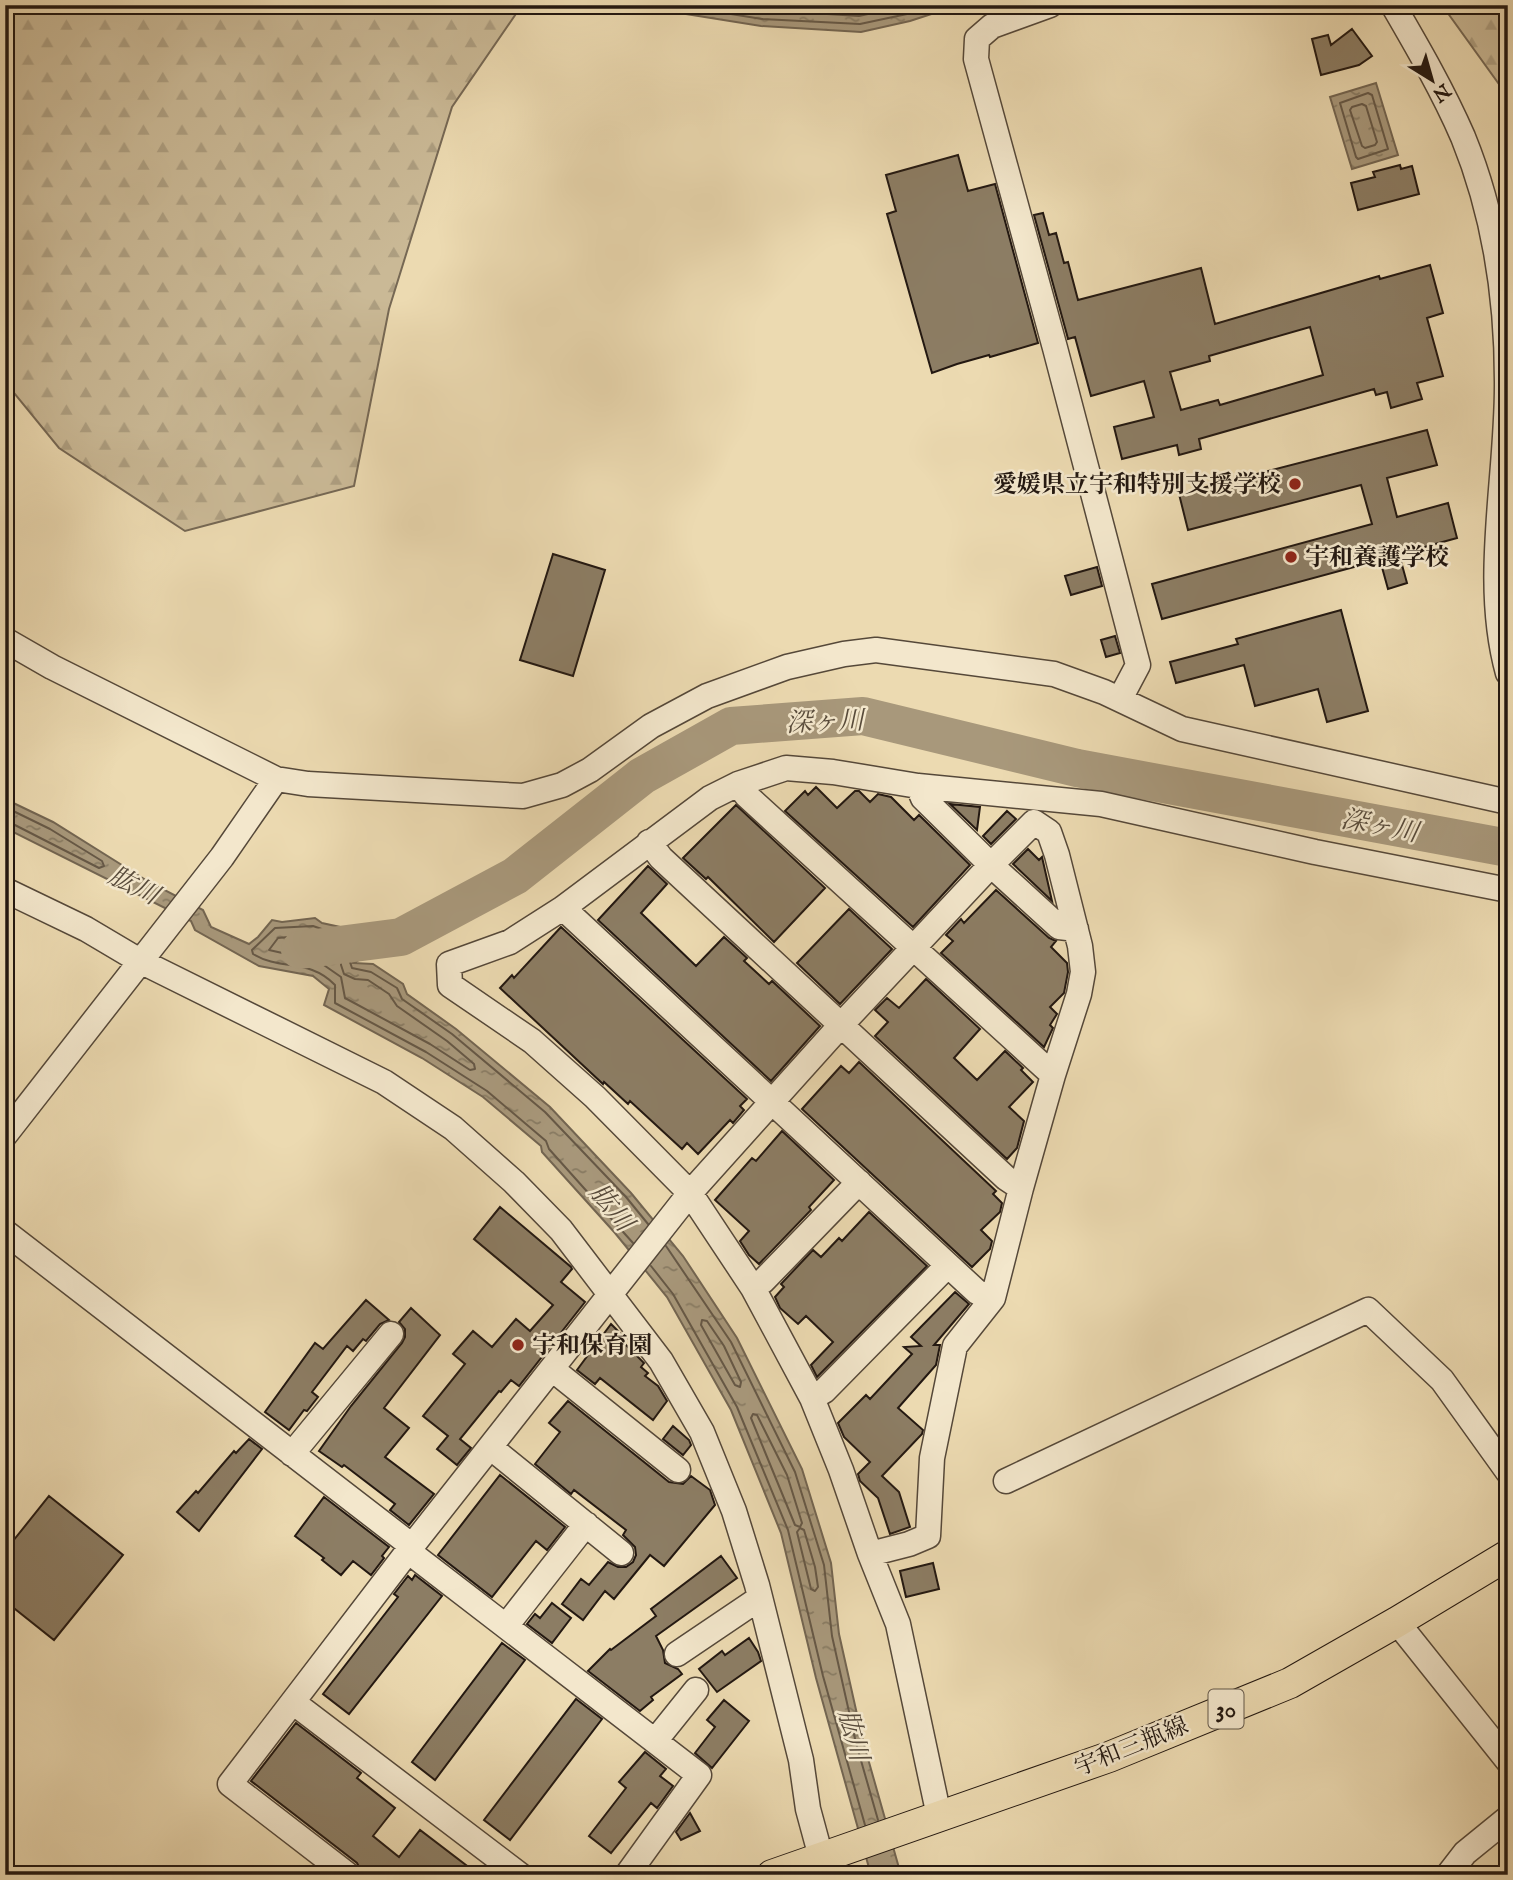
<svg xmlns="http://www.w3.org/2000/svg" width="1513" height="1880" font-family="'IM FELL English','Noto Serif JP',serif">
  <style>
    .forest { fill: url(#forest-firs); stroke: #766854; stroke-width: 2 }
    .water { fill: url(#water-ripples); stroke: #736551; stroke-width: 2 }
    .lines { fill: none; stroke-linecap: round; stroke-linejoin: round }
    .shore { stroke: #665846; stroke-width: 2 }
    .river { stroke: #a8987b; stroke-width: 38 }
    .building { fill: #8c7d64; stroke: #231811; stroke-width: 2; fill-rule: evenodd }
    .minor-casing { stroke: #554839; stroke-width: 27 }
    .major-casing { stroke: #231811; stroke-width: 32 }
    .minor { stroke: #f3e7cc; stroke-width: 24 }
    .major { stroke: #ecdab1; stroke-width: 30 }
    .poi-dot { fill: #8f2418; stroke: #f3e7cc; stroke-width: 2.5 }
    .labels { text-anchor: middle; stroke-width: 5; stroke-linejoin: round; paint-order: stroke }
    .shield { fill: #f3e7cc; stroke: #615649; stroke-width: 2 }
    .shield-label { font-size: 23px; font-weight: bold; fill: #231811 }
    .poi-label { font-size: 24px; font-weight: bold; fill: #231811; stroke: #f3e7cc; text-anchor: start }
    .street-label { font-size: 24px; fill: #231811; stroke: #f3e7cc }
    .water-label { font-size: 26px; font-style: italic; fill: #584b3b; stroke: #f3e7cc }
  </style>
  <defs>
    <pattern id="forest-firs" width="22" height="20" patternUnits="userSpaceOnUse" patternTransform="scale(1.75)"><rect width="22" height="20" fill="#cab996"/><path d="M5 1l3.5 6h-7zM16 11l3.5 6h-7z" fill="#ad9e80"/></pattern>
    <pattern id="water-ripples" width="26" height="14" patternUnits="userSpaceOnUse" patternTransform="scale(1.75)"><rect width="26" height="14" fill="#a8987b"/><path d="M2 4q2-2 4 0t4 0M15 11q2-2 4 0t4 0" fill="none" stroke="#887b63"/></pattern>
  </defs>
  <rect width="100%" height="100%" fill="#ecdab1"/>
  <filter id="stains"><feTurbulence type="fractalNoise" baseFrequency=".00286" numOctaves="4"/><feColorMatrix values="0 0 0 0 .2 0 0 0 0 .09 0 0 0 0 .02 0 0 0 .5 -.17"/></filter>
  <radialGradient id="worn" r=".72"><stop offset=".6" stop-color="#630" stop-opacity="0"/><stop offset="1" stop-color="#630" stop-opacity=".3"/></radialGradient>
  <path class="forest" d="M5 5H522L452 107 389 309 354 486 185 531 59 448 5 382Z
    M1442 5H1508V101L1501 87Z"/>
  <path class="water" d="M650 5H959L910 21 861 32 761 26 661 10Z
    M1376 83 1398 155 1352 169 1330 97Z
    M5 799 53 822 149 882 203 910 211 927 249 944 258 937 272 920 282 922 315 918 322 923 340 927 363 958 353 963 373 964 403 984 407 994 456 1029 550 1107 631 1193 683 1256 737 1338 802 1469 831 1563 839 1634 863 1741 901 1875H871L816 1678 781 1533 731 1410 667 1297 615 1233 542 1152 541 1146 483 1097 422 1058 324 1005 329 989 313 976 259 966 195 930 191 921 5 828Z"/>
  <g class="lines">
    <path class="shore" d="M675 5 762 19 860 24 907 14 936 5
      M731 5 763 10 859 16 908 5
      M1368 93 1372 95 1388 149 1358 159 1356 157 1340 103Z
      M1362 104 1366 106 1377 142 1375 145 1365 148 1362 146 1350 110 1352 107Z
      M5 807 50 829 102 861 104 866 99 868 11 823 5 822
      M309 935 331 941 341 955V965L344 974 355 979 368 980 389 994 397 1006 447 1041 474 1064 475 1069 470 1070 430 1044 345 998 341 977 318 961 269 950 278 938Z
      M633 1243 549 1149 546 1141 487 1091 426 1052 335 1003V985C309 958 281 971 253 954L252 950 275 928 313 926 336 934 351 953 350 962 352 968 371 972 397 988 402 999 452 1034 545 1112 626 1197 648 1224
      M666 1246 731 1342 795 1472 824 1565 832 1636 856 1743 878 1820
      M651 1266 673 1294 737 1407 788 1530 823 1676 865 1825
      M702 1320 707 1321 724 1346 741 1382 740 1387 735 1385 701 1325Z
      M753 1414 757 1415 787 1475 802 1523 800 1527 795 1525 751 1418Z
      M800 1528 804 1530 815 1567 818 1587 815 1591 811 1589 797 1532Z"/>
    <path class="river" d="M300 950 401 937 515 876 642 776 731 726 863 716 1077 768 1508 848"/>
  </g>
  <path class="building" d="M1352 29 1372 56 1359 65 1321 75 1312 39 1328 35 1331 45Z
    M958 155 968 191 995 184 1038 343 990 357 989 355 957 364 932 373 887 214 896 211 886 175Z
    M1400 165 1401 169 1412 166 1419 194 1358 210 1351 183 1375 177 1373 172Z
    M1043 213 1049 235 1056 233 1064 263 1068 262 1078 300 1201 268 1215 324 1379 276 1380 279 1430 265 1443 313 1427 318 1443 376 1417 383 1422 399 1391 408 1387 392 1376 395 1374 389 1199 439 1201 449 1179 455 1177 445 1122 459 1114 427 1154 417 1144 381 1091 396 1075 337 1068 339 1067 335 1034 215ZM1310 327 1323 375 1220 405 1218 400 1181 410 1170 372 1210 361 1209 356Z
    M1427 430 1437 465 1387 478 1397 517 1448 503 1457 538 1399 554 1407 583 1388 589 1380 560 1162 619 1152 584 1372 524 1361 485 1188 530 1179 494Z
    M553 554 605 570 573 676 520 660Z
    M1097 567 1102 586 1071 595 1065 576Z
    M1341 610 1368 711 1327 722 1318 689 1255 706 1244 665 1176 683 1170 662 1238 644 1236 639Z
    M1115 636 1120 653 1106 657 1101 640Z
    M816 787 837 808 855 791H859L870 802 878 794 891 797 914 820 919 815 970 865 913 927 785 811 805 791 808 795Z
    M950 804 980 807 977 830Z
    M736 805 825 888 774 942 708 877 706 879 683 858Z
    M1007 811 1016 819 991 844 983 836Z
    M1028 849 1039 860 1042 857 1052 901 1013 864Z
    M648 866 667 884 641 913 696 966 724 937 747 958 744 961 769 984 772 981 820 1026 771 1081 598 920Z
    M996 890 1049 938 1056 941 1051 947 1067 963 1068 972 1064 993 1050 1007 1057 1014 1050 1025 1053 1028 1044 1047 941 953 953 941 946 935 961 919 964 923Z
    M849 909 892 949 840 1004 797 963Z
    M561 927 747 1099 740 1106 744 1110 733 1123 730 1120 698 1154 687 1143 682 1149 630 1101 628 1104 604 1082 603 1084 500 988 512 975 514 978Z
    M926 979 980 1029 954 1058 977 1080 1005 1051 1023 1068 1021 1070 1033 1082 1009 1107 1024 1121 1017 1148 1007 1159 875 1036 888 1022 875 1010 887 998 899 1008Z
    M859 1062 996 1191 993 1194 1002 1203 1000 1212 981 1230 992 1241 990 1249 972 1267 802 1109 841 1066 849 1073Z
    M782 1131 834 1180 809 1207 811 1210 759 1264 749 1255 740 1241 749 1231 715 1200 752 1158 756 1161Z
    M500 1207 571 1267 572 1269 561 1282 585 1302 519 1386 511 1380 501 1392 499 1391 460 1439 471 1448 457 1465 437 1449 448 1436 423 1416 465 1364 453 1354 473 1331 492 1347 516 1319 530 1331 553 1305 474 1239Z
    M869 1212 927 1266 817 1377 811 1365 833 1342 806 1316 798 1324 780 1308 775 1297 784 1287 781 1284 813 1250 821 1257 839 1238 842 1241Z
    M955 1292 969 1304 934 1345H940L936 1365 898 1408 923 1430 922 1434 882 1476 899 1492 910 1527 890 1534 878 1498 860 1481 858 1474 870 1462 844 1437 838 1423 866 1395 870 1399 912 1354 904 1347 921 1346 911 1337Z
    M366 1300 389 1320 380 1324 366 1341 363 1339 353 1351 347 1346 312 1392 318 1397 307 1411 304 1410 289 1430 265 1412 315 1343 323 1349Z
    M411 1308 440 1335 384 1408 409 1428 385 1457 434 1494 409 1525 390 1510 395 1504 344 1465 342 1467 319 1451 351 1406 402 1343 405 1337V1329L399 1322Z
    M611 1324 623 1336 620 1339 644 1363 641 1367 648 1373 645 1376 658 1386 667 1401 653 1420 600 1378 595 1384 577 1370Z
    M568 1401 669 1482 683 1484 691 1476 710 1490 715 1505 664 1566 650 1555 614 1599 605 1591 583 1620 562 1604 581 1579 589 1585 608 1562 618 1567H626L633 1562 636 1555 635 1547 623 1535 626 1530 574 1490 571 1494 535 1464 560 1432 549 1423Z
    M673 1426 689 1440 691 1445 683 1455 663 1439Z
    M249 1439 262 1449 199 1531 177 1512 196 1491 198 1493 234 1451 236 1453Z
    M500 1475 565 1527 547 1550 536 1541 492 1597 438 1555Z
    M49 1496 123 1555 54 1640 5 1601V1551Z
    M324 1497 389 1547 382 1556 384 1558 371 1575 353 1561 341 1575 322 1560 324 1558 295 1536Z
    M721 1556 737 1578 656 1636 663 1650 665 1663 678 1669 682 1674 651 1697 653 1700 640 1711 588 1671 610 1649 611 1650 656 1616 651 1609Z
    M933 1563 939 1589 906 1597 900 1571Z
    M415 1575 442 1596 349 1714 323 1694 398 1597 394 1594 408 1576 412 1580Z
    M552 1603 571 1618 552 1643 527 1624 535 1614 540 1618Z
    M749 1638 758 1652 761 1661 717 1692 699 1669 722 1651 725 1655Z
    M502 1643 525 1660 435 1780 412 1762Z
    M576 1699 602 1719 510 1840 484 1820Z
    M724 1700 749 1721 712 1768 695 1753 715 1727 707 1720Z
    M296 1723 361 1773 357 1778 395 1808 373 1836 399 1857 420 1830 479 1875H363L357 1863 251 1781Z
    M645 1752 666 1769 660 1776 673 1786 657 1808 651 1803 611 1853 589 1836 626 1788 619 1782Z
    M690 1813 700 1831 681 1840 676 1832Z"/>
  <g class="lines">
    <defs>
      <path id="minor" d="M1050 5 992 26 977 39 976 59 1055 348 1138 665 1120 699
        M1393 5C1418 48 1443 91 1463 137 1494 213 1507 299 1507 381 1508 476 1482 580 1508 673
        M5 640 52 667 276 779 308 784 523 796 562 785 590 770 651 726 707 696 787 667 844 654 876 650 1054 674 1104 692 1182 729 1508 802
        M738 784 747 796 1053 1075
        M918 786 923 798 991 865 1059 927 1076 929
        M649 842 661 858 1006 1178 1021 1188 993 1298 955 1346 932 1458 928 1536 909 1544 870 1554
        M5 890 86 929 140 961 384 1082 453 1128 514 1182 561 1230 661 1361 702 1432 734 1511 757 1585 801 1760 808 1809 821 1857
        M563 908 977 1292 993 1298
        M5 1135 222 857 276 779
        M5 1232 412 1546
        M753 1288 763 1281 859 1182
        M552 1369 678 1470
        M812 1398 824 1391 948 1265
        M490 1447 621 1553
        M292 1454 391 1334
        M1006 1481 1368 1310 1442 1380 1508 1472
        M408 1551 699 1775 627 1875
        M1397 1622 1508 1761
        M506 1626 586 1524
        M677 1654 760 1598
        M294 1703 520 1875
        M655 1741 696 1690
        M939 1816 898 1624 870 1554 841 1470 812 1398 753 1288 690 1193 595 1097 532 1041 450 985 449 964 510 942 563 908 710 798 738 784 786 768 833 772 918 786 1101 804 1315 852 1508 890
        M348 1875 230 1784 412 1546 690 1193 841 1025 991 865 1034 822 1049 832 1057 855 1080 946 1083 972 1079 994 1053 1075 1021 1188
        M1448 1875 1465 1853 1508 1818"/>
      <path id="major" d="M772 1875 1109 1757 1290 1683 1397 1622 1508 1555"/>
    </defs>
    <use href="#minor" class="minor-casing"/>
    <use href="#major" class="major-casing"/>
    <use href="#minor" class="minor"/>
    <use href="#major" class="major"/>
  </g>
  <g class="poi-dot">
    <circle cx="1295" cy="484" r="7"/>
    <circle cx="1291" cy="557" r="7"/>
    <circle cx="518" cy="1345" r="7"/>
  </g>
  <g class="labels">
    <rect class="shield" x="1208.5" y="1689.5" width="35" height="39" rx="5"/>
    <g class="shield-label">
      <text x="1226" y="1717">30</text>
    </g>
    <g class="poi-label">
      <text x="1281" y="492" text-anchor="end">愛媛県立宇和特別支援学校</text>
      <text x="1305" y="565">宇和養護学校</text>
      <text x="532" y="1353">宇和保育園</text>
    </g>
    <g class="street-label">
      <text transform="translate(1131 1746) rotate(-22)" y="8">宇和三瓶線</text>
    </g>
    <g class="water-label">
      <text transform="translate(825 721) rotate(-2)" y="9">深ヶ川</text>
      <text transform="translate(1380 825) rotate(11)" y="9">深ヶ川</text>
      <text transform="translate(134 885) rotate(27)" y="9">肱川</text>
      <text transform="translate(612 1207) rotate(51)" y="9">肱川</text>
      <text transform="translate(854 1735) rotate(75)" y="9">肱川</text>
    </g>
  </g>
  <rect width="1513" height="1880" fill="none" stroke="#ecdab1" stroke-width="28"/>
  <rect x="7" y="7" width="1499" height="1866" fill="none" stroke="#231811" stroke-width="3.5"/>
  <rect x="14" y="14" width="1485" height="1852" fill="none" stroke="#231811" stroke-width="2"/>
  <g transform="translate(1432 80) rotate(143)" stroke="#f3e7cc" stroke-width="5" paint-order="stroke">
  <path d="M0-5L12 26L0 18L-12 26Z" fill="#231811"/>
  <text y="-10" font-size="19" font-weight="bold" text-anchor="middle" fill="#231811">N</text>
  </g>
  <rect width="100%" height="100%" filter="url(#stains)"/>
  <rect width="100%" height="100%" fill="url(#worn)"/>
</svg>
